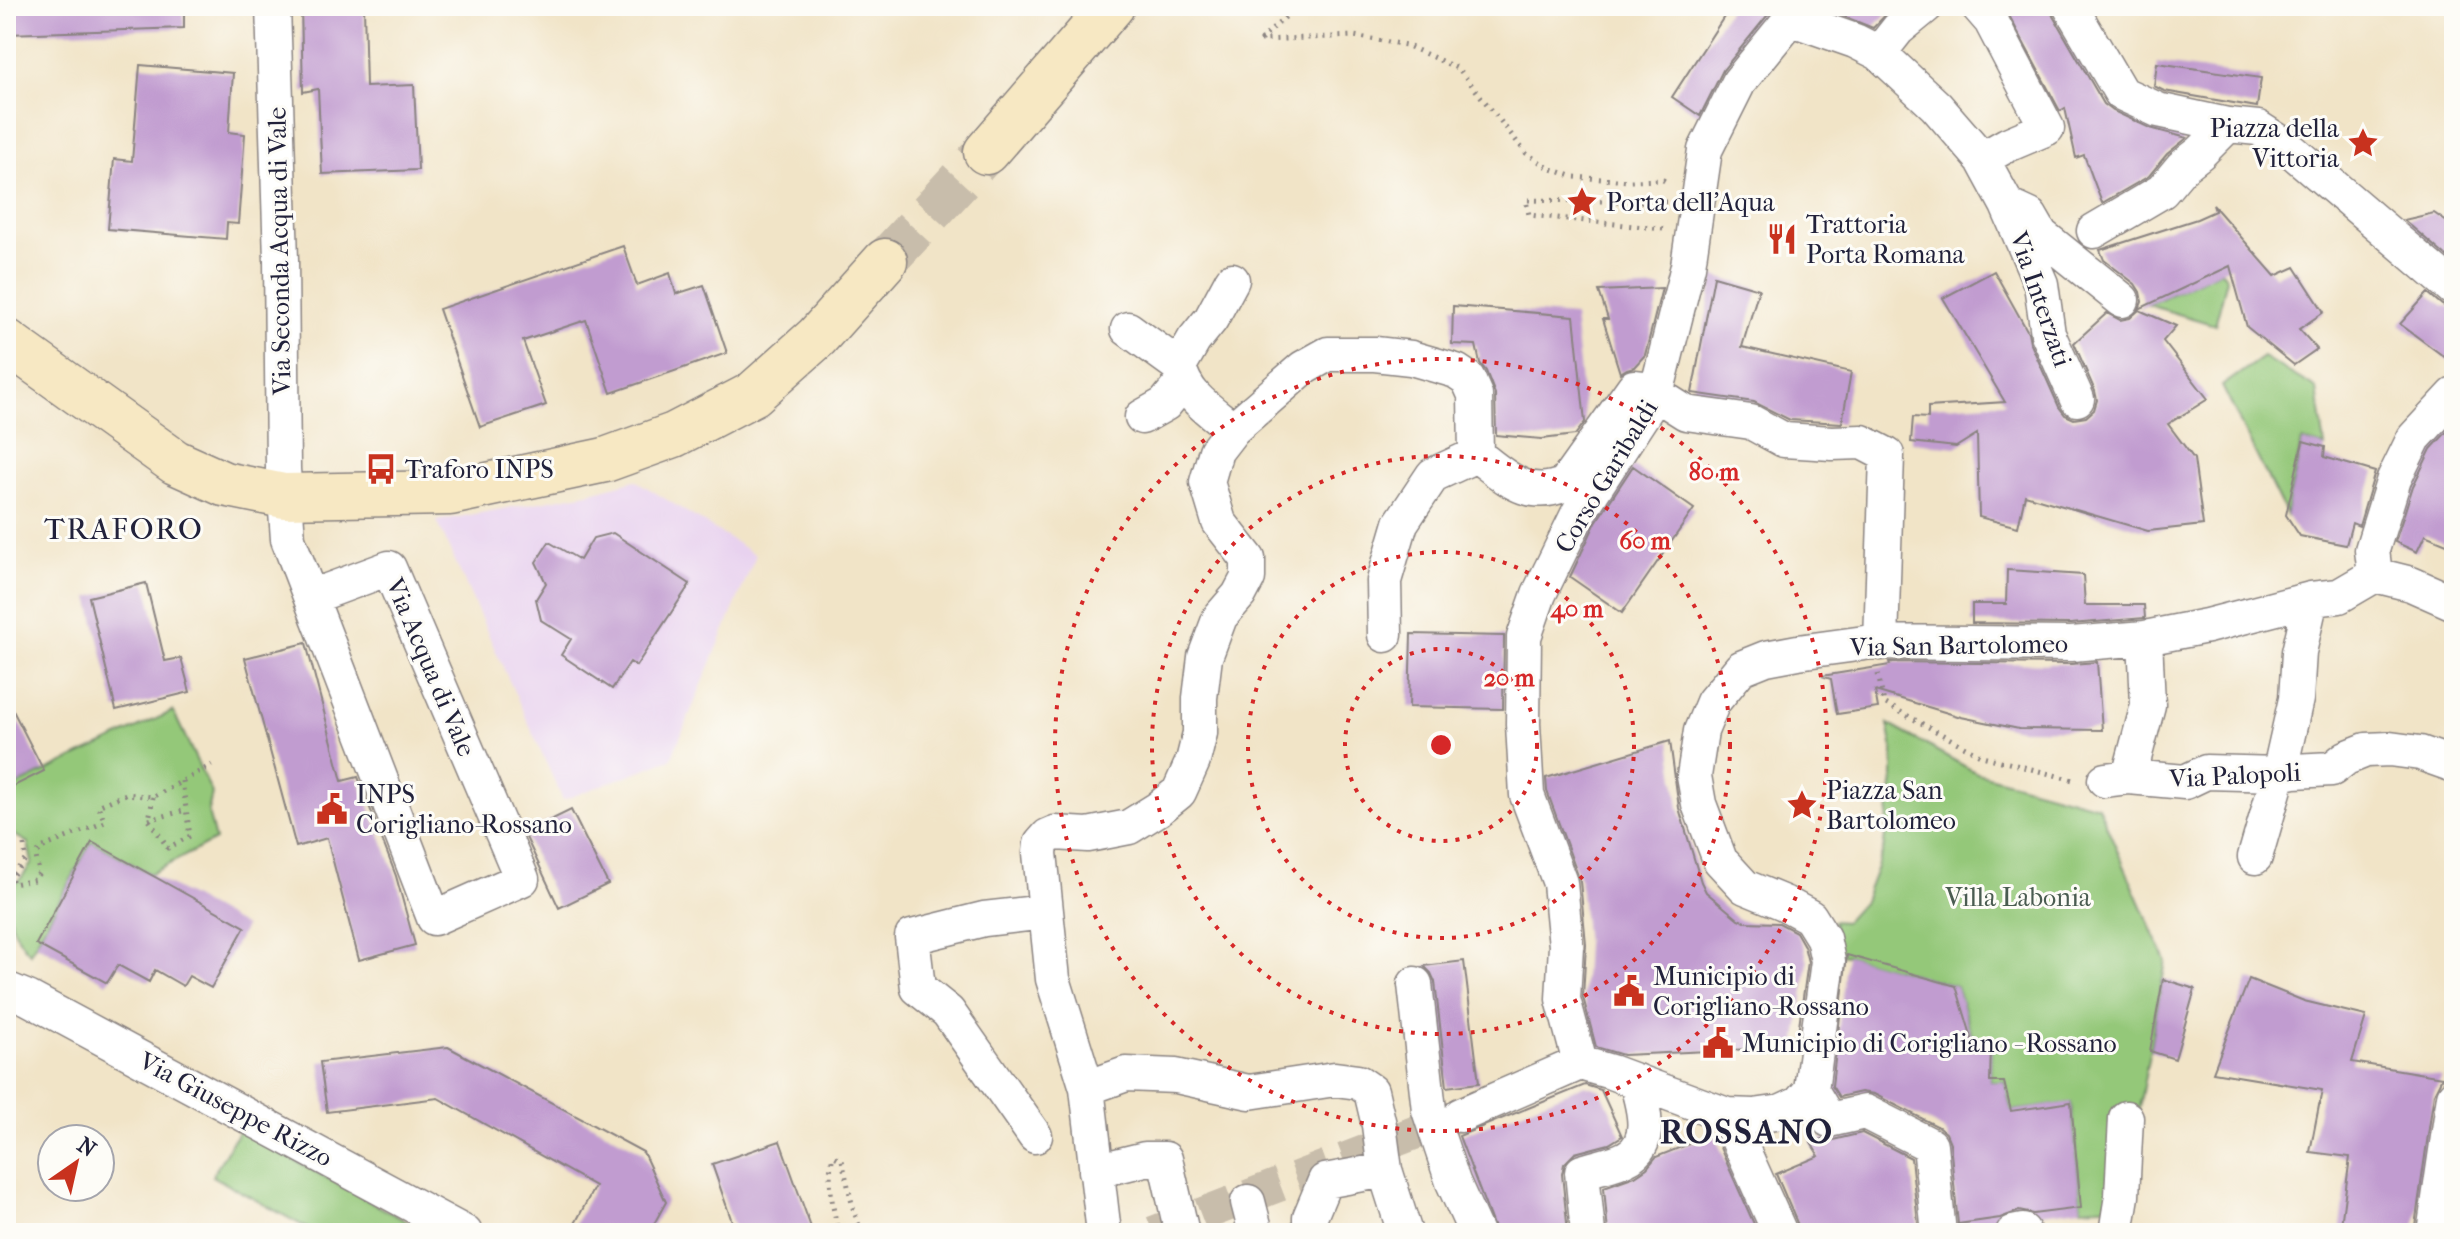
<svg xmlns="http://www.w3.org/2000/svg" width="2460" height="1239" font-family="'IM FELL French Canon',serif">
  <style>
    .built { fill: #e8d2ef }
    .green { fill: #94c879; stroke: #5b755a; stroke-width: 2 }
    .building { fill: #c19cd0 }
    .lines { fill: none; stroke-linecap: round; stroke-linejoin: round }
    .minor-tunnel { stroke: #c8bdab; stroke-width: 34; stroke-dasharray: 34 17; stroke-linecap: butt }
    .secondary-tunnel { stroke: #c8bdab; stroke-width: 44; stroke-dasharray: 44 22; stroke-linecap: butt }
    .minor-casing { stroke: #8a8381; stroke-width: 37 }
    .secondary-casing { stroke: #8a8381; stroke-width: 47 }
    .path { stroke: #8a8381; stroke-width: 5; stroke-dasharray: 2 6; stroke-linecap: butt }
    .minor { stroke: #fff; stroke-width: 34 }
    .secondary { stroke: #f7e8c3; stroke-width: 44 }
    .ring { fill: none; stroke: #d62828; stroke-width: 4; stroke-dasharray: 4 8 }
    .labels { text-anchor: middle; stroke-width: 6; stroke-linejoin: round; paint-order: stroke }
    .poi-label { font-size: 26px; fill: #22223b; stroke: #fdfcf7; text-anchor: start }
    .street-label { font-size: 26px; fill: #22223b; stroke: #fdfcf7 }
    .park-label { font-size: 26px; fill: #4a5c51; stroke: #fdfcf7 }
    .quarter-label { font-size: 30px; letter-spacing: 2px; fill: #22223b; stroke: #fdfcf7 }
    .district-label { font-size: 34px; font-weight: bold; letter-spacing: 2px; fill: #22223b; stroke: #fdfcf7 }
    .centre { fill: #d62828; stroke: #fdfcf7; stroke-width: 4 }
    .ring-label { font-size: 24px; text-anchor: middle; font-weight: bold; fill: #d62828; stroke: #fdfcf7; stroke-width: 6; stroke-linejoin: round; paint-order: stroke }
  </style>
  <rect width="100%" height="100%" fill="#fdfcf7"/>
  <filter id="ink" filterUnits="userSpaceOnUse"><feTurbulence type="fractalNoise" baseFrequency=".0125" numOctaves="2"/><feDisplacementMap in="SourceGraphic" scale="16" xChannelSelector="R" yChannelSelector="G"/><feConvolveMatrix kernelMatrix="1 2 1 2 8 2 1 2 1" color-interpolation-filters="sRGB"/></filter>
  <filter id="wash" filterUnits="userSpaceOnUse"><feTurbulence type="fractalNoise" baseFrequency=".006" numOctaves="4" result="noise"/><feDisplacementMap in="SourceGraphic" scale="32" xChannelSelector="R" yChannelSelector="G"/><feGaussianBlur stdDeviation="1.8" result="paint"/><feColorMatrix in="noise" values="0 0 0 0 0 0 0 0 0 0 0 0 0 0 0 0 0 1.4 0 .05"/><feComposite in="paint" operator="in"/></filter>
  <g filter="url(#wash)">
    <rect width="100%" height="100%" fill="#f1e4c7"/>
    <path class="built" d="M635 480 756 555 671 759 563 800 437 521 588 493Z"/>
    <path class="green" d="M2221 270 2227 279 2215 325 2148 305Z
      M2263 357 2317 389 2325 447 2302 441 2286 515 2222 386Z
      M173 711 212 793 208 812 215 840 150 874 92 842 30 953C13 936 7 915 6 891L21 878 32 863 28 843 6 830V790Z
      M1888 724 1977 773 2098 806 2166 961 2121 1206 2081 1208 2071 1103 2011 1111 2004 1082H1990L1991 1045H1975L1956 986 1838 953 1833 921 1845 922 1864 901 1883 851 1893 779V750Z
      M239 1130 428 1233H316L212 1176Z"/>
    <g id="blocks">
      <path class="building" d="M6 6H184V28L7 34Z
        M301 6H364L366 87 414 85 418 170 322 174 318 89 303 92Z
        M1731 6H1775L1723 70 1700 116 1672 97Z
        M1831 6H1894L1873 28 1843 16Z
        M2004 6H2050L2053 16 2104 104 2113 111 2150 128 2187 138 2167 154 2149 176 2102 203 2084 155 2076 158 2065 108 2060 111Z
        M2157 63 2261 78 2257 107 2164 91 2154 86Z
        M140 65 233 73 229 132 245 134 238 224 227 223 226 239 108 229 114 159 132 161Z
        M2213 205 2275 276 2295 267 2324 312 2299 329 2317 349 2294 365 2247 327 2230 266 2139 309 2142 302 2140 292 2135 284 2104 260 2100 250 2197 219 2215 211Z
        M2434 213 2454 227V263L2404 220Z
        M623 246 637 285 670 273 676 294 704 285 727 353 611 393 586 320 523 341 546 405 480 427 439 309Z
        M1994 271 2028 332 2030 342 2059 407 2065 415 2074 419 2086 417 2094 410 2097 400 2095 391 2074 343 2107 313 2120 320 2130 318 2139 310 2176 326 2163 341 2208 399 2168 424 2194 459 2203 525 2148 531 2025 495 2018 527 1979 517 1977 434 1956 447 1911 442 1913 417 1928 418V407L2005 402 1943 298Z
        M1714 276 1759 289 1742 347 1851 372 1842 423 1790 420 1754 402 1692 393Z
        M1662 288 1645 355 1634 367 1627 369 1620 373 1603 319H1608L1599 291Z
        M2428 293 2442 305 2454 308V364L2400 324Z
        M1453 306 1574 316 1585 422 1575 435 1542 439 1496 435 1495 394 1486 371 1480 363 1476 345 1452 344Z
        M2454 424V547L2425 535 2417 552 2395 542 2413 486 2431 449Z
        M2303 441 2325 447 2324 457 2375 472 2359 526 2352 523 2346 545 2300 536 2286 515Z
        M1633 466 1694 509 1622 613 1570 577 1596 522Z
        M613 533 690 584 636 666 630 662 612 689 561 655 571 639 541 620 536 599 546 583 536 562 549 542 580 560 593 538Z
        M2007 570 2083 575 2085 605H2144L2145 618 2070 624 1972 623V604H2006Z
        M146 583 165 661 181 658 190 692 116 710 89 597Z
        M1411 634 1504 636 1503 709 1409 707Z
        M306 643 342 781 358 777 396 876 415 945 359 960 327 838 296 847 245 658Z
        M1889 662 2071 664 2097 662 2102 730 2019 729 1961 717 1875 691 1878 708 1837 714 1831 679 1822 676 1890 665Z
        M6 697 44 771 6 790Z
        M1670 741 1679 808 1701 882 1706 892 1738 919 1745 922 1779 923 1796 932 1804 946 1808 962 1796 1047 1623 1055 1596 1047 1583 997 1586 944 1580 881 1547 791 1546 778Z
        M571 810 608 884 559 908 524 833Z
        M92 842 245 927 211 988 189 976 183 986 155 970 149 982 118 965 107 983 36 944Z
        M1847 955 1956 986 1974 1045H1991L1990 1082H2004L2011 1111 2071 1102 2081 1208 2033 1214 2019 1211 2000 1218 1958 1224 1950 1143 1946 1133 1939 1127 1874 1094 1861 1092 1839 1097 1832 1086Z
        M1464 961 1479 1083 1447 1087 1435 982 1431 973 1424 966Z
        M2163 979 2195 989 2175 1059 2150 1051Z
        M2249 979 2304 1001 2366 1016 2352 1062 2442 1077 2434 1093 2414 1233H2340L2350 1157 2310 1152 2322 1090 2213 1072Z
        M448 1047 643 1152 666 1202 649 1233H570L595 1186 438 1098 327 1112 320 1062Z
        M1585 1085 1601 1090 1622 1136 1609 1144 1575 1153 1564 1164 1562 1174 1568 1233H1496L1459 1136Z
        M1862 1133 1911 1158 1919 1233H1800L1798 1225 1776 1174 1819 1156 1811 1143 1822 1139 1833 1140Z
        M1714 1134 1758 1233H1608L1604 1187 1635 1176 1647 1168 1656 1157Z
        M780 1141 813 1233H736L712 1164Z"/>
    </g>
  </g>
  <g filter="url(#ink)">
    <use href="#blocks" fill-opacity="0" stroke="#8a8381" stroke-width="2"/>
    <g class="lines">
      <path class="minor-tunnel" d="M1153 1233 1461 1115"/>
      <path class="secondary-tunnel" d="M885 261 986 152"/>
      <defs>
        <path id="minor" d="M273 6 281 260 283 469 288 539 434 918 522 879 389 568 311 597
          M1978 6 1991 21 2047 128 2007 145 1982 159
          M2070 6 2121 93 2158 110 2228 125 2258 128 2286 146 2454 289
          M1792 19 1855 41 1879 53 1936 106 1982 159 2007 205 2041 284 2048 334 2077 399
          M1879 53 1898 29 1926 6
          M2017 210 2030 216 2041 235 2122 300
          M2094 231 2162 191 2182 167 2200 153 2228 125
          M1128 329 1179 366C1185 396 1210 410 1233 429
          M1179 366 1194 340 1211 319 1232 280
          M1142 417 1165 404 1182 383
          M1476 455C1506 476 1526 501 1565 484L1634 387 1643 388 1656 394 1686 413 1751 422 1784 440 1832 443 1862 442 1887 455 1881 643
          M2375 575 2372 550 2394 479 2414 438 2454 395
          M1385 635 1384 581 1401 523 1433 475 1476 455
          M2129 777 2148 705 2145 638
          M2105 780 2129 777 2185 782 2206 772 2279 774 2294 771 2332 769 2346 758 2366 750 2390 749 2420 753 2454 765
          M2255 857 2279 774 2296 699 2299 652 2311 599
          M1415 984 1429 1110 1453 1182 1476 1233
          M6 989 28 998 465 1233
          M1580 1063 1611 1072 1727 1115 1754 1116 1782 1112 1799 1104 1811 1090 1828 961 1823 938 1810 917 1784 903 1745 887 1720 860 1699 804 1694 776 1701 731 1713 702 1741 668 1766 658 1798 652 1872 642 2071 644 2145 638 2207 626 2311 599 2339 596 2375 575 2411 584 2454 603
          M1580 1063 1563 999 1566 946 1560 883 1527 795 1523 724 1524 637 1539 594 1579 512 1656 394 1688 266 1705 150 1739 82 1801 6
          M1087 1088 1126 1074 1176 1076 1249 1092 1335 1079 1358 1082 1371 1091 1379 1125 1385 1170 1405 1233
          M1811 1090 1829 1120 1865 1112 1930 1145 1939 1233
          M1461 1115 1580 1063
          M1727 1115 1780 1233
          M1035 1136 948 1012 918 988 912 937 984 919 1045 912
          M1096 1171 1145 1159H1165L1182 1233
          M1248 1202 1256 1233
          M1104 1233 1087 1088 1053 979 1040 853 1041 844 1048 836 1055 833 1088 835 1129 827 1158 809 1179 792 1193 761 1200 733V698L1205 657 1220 617 1239 595 1248 578V559L1219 522 1207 482 1216 451 1233 429 1303 368 1328 354H1375L1411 358 1456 371 1468 379 1475 395 1476 455
          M1310 1233V1217L1325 1181 1385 1170
          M1588 1233 1582 1172C1596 1167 1613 1165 1626 1158 1655 1144 1643 1105 1636 1081
          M2013 1233 2023 1231 2024 1233
          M2116 1233 2122 1196 2126 1118
          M2434 1233 2454 1096"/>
        <path id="secondary" d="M986 152 1112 6
          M6 341 175 462 224 484 284 496 450 493 605 460 674 435 753 394 817 337 885 261"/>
      </defs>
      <use href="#minor" class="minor-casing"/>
      <use href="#secondary" class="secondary-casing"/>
      <path class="path" d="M1297 6 1261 40 1354 36 1406 45 1459 69 1526 153 1549 168 1574 177 1629 181 1663 180 1668 183
        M1663 229 1529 215 1526 200 1666 202
        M1878 674 1884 703 1982 756 2073 780
        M153 797 149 820 168 848 190 836 182 781
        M149 820 186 810
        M24 845 26 859 11 877 13 884 34 880 39 873 36 856 41 848 105 822 98 806 126 794 153 797 212 765
        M839 1233C834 1217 825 1170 834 1156L842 1160 854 1212 862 1233"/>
      <use href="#minor" class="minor"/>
      <use href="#secondary" class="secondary"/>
    </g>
  </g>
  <g class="ring">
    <circle cx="1441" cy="745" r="96"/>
    <circle cx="1441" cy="745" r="193"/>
    <circle cx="1441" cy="745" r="289"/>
    <circle cx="1441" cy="745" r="386"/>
  </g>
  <defs>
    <symbol id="sight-bare" viewBox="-9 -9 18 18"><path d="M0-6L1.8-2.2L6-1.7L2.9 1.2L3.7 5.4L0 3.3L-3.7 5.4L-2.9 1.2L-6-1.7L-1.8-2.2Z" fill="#c8321e" stroke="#fdfcf7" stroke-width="2.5" paint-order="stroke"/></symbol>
    <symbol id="restaurant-bare" viewBox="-9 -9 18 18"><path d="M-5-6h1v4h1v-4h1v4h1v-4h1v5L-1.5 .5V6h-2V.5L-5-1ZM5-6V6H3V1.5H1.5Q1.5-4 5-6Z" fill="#c8321e" stroke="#fdfcf7" stroke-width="2.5" paint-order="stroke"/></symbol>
    <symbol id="bus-bare" viewBox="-9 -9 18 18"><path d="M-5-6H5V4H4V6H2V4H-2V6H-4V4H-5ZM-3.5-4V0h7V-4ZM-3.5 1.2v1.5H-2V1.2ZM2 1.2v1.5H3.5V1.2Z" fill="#c8321e" stroke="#fdfcf7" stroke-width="2.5" paint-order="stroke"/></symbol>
    <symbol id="civic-bare" viewBox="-9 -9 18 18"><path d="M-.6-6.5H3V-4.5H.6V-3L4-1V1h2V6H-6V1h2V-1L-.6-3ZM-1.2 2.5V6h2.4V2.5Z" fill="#c8321e" stroke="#fdfcf7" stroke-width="2.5" paint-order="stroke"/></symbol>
  </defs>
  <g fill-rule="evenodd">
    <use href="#sight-bare" x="2341" y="121" width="44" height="44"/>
    <use href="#sight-bare" x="1560" y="180" width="44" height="44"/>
    <use href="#restaurant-bare" x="1760" y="217" width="44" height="44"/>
    <use href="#bus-bare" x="359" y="447" width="44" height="44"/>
    <use href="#sight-bare" x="1780" y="783" width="44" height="44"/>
    <use href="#civic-bare" x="310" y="787" width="44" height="44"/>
    <use href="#civic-bare" x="1607" y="969" width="44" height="44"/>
    <use href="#civic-bare" x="1696" y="1021" width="44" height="44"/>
  </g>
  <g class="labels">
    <g class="poi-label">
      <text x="2339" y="137" text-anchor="end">Piazza della<tspan x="2339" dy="30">Vittoria</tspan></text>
      <text x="1606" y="211">Porta dell'Aqua</text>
      <text x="1806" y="233">Trattoria<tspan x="1806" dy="30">Porta Romana</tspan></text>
      <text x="405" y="478">Traforo INPS</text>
      <text x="1826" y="799">Piazza San<tspan x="1826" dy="30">Bartolomeo</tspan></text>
      <text x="356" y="803">INPS<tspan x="356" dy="30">Corigliano-Rossano</tspan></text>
      <text x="1653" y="985">Municipio di<tspan x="1653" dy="30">Corigliano-Rossano</tspan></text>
      <text x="1742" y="1052">Municipio di Corigliano - Rossano</text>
    </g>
    <g class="street-label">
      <text transform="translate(279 251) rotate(-91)" y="9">Via Seconda Acqua di Vale</text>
      <text transform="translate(2041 299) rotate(71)" y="9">Via Interzati</text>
      <text transform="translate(1606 476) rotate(-59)" y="9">Corso Garibaldi</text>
      <text transform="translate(1959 645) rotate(-1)" y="9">Via San Bartolomeo</text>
      <text transform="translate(431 667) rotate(67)" y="9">Via Acqua di Vale</text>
      <text transform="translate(2235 775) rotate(-3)" y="9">Via Palopoli</text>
      <text transform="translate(236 1109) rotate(28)" y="9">Via Giuseppe Rizzo</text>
    </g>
    <g class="park-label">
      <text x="2018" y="906">Villa Labonia</text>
    </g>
    <g class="quarter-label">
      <text x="124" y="539">TRAFORO</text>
    </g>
    <g class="district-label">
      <text x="1747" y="1143">ROSSANO</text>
    </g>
  </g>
  <circle cx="1441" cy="745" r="12" class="centre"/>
  <g class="ring-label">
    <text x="1714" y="480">80 m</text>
    <text x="1645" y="549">60 m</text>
    <text x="1577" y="617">40 m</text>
    <text x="1509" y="686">20 m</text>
  </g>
  <rect width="2460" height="1239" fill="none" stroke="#fdfcf7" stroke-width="32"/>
  <g transform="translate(76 1163) rotate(34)"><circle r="38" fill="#fdfcf7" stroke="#a5a5ac" stroke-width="2"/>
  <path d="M0-6L14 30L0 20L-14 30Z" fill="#c8321e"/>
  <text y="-12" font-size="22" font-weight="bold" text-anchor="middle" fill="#22223b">N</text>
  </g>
</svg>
